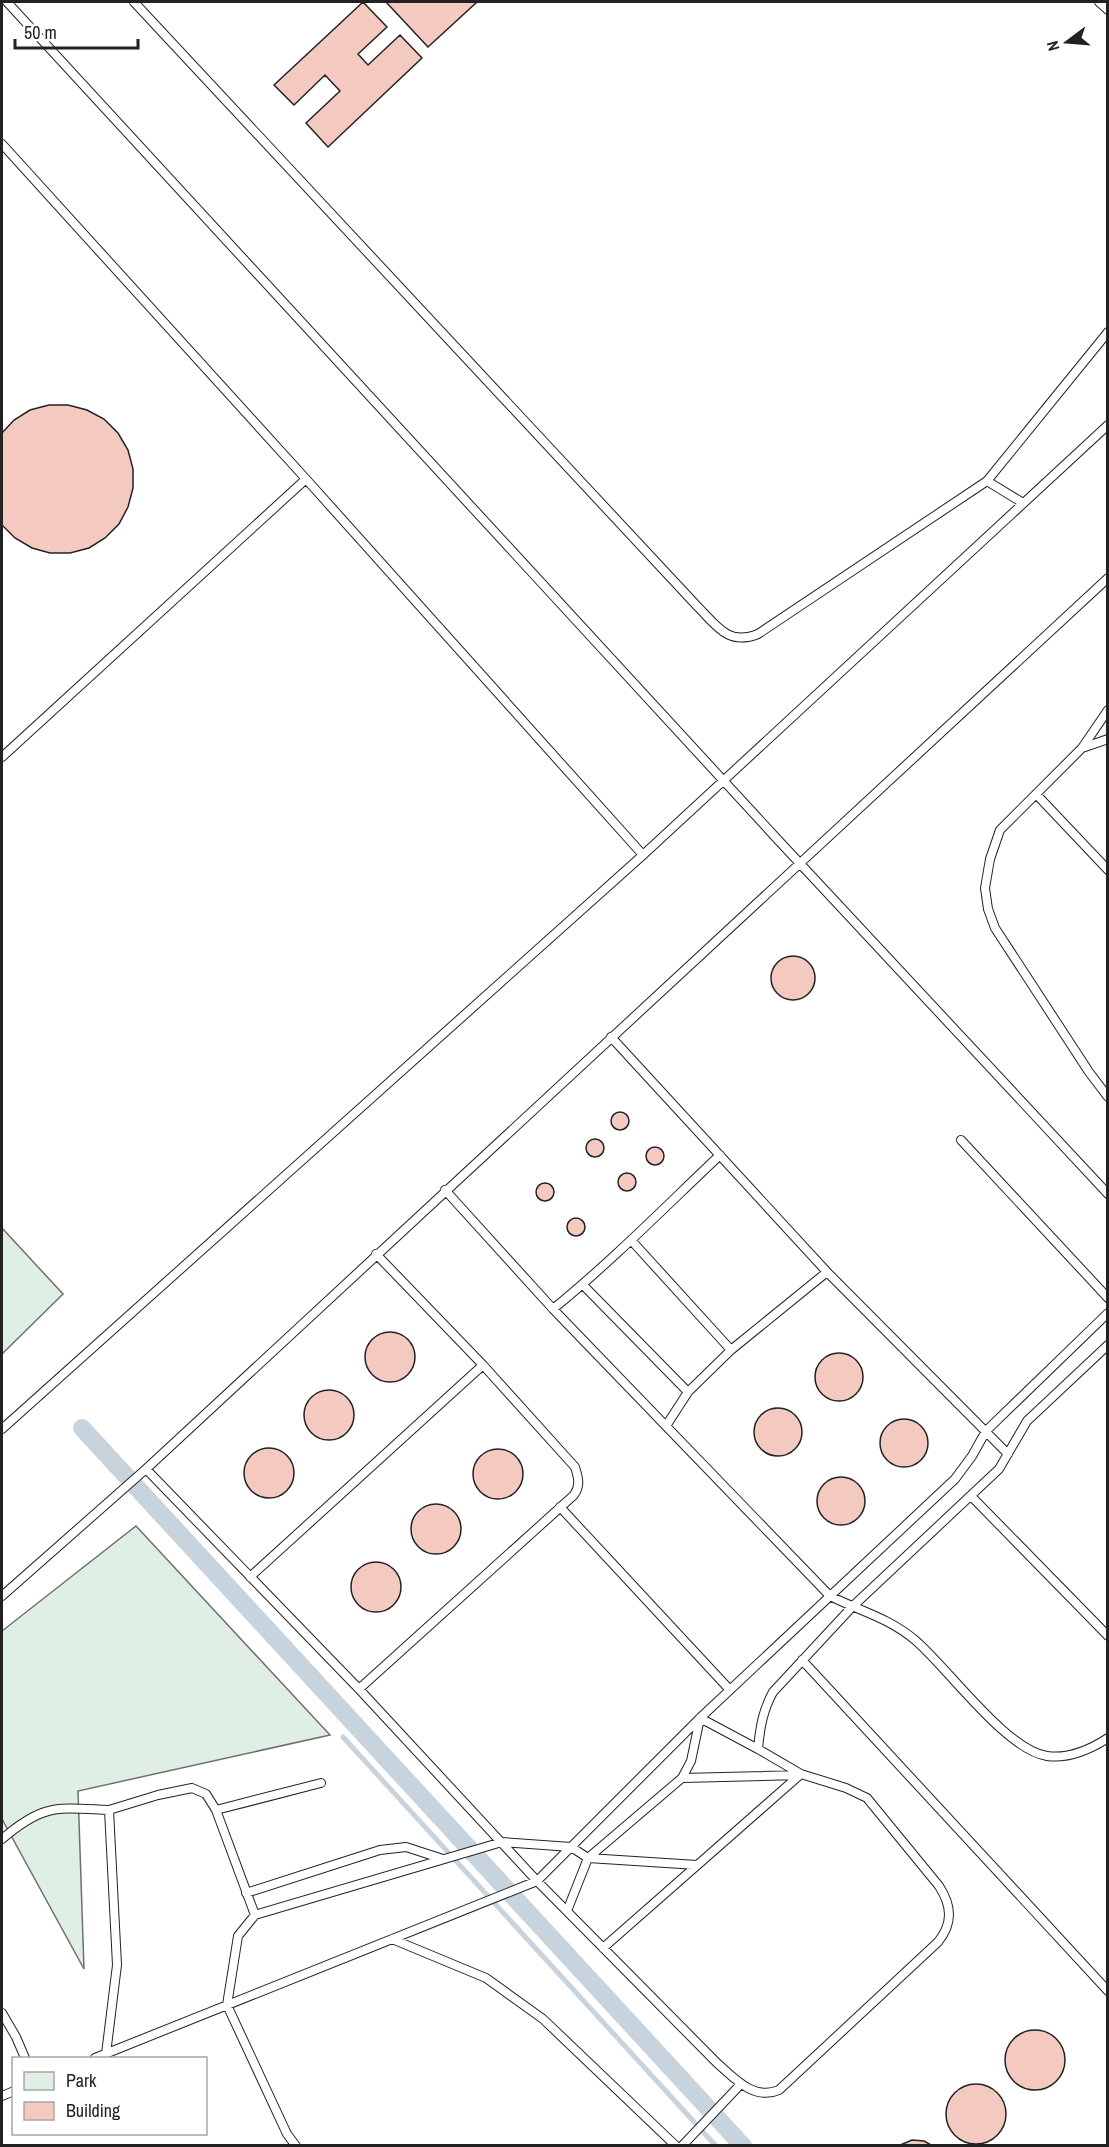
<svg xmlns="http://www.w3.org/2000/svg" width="1109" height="2147" font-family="'Archivo Narrow',sans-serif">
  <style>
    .green { fill: #e0efe3; stroke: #6f6f6f; stroke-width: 1.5 }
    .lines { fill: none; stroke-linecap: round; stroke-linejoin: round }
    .stream { stroke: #c7d3dd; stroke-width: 5 }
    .canal { stroke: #c7d3dd; stroke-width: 18 }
    .building { fill: #f3c9c0; stroke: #222; stroke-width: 1.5 }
    .lane-casing { stroke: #222; stroke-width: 10 }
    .lane { stroke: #fff; stroke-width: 8 }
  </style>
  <rect width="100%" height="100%" fill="#fff"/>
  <path class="green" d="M2 1228 63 1294 2 1354Z
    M136 1526 330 1735 78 1791 84 1969 2 1819V1631Z"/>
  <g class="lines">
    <path class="stream" d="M343 1737 716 2146"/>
    <path class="canal" d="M82 1428 743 2146"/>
  </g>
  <path class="building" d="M363 2 387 27 358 54 368 65 400 35 422 58 328 147 306 123 340 91 325 75 294 105 274 85Z
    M386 2H477L428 47Z
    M49 405H68L87 410 104 419 118 433 128 450 133 469V488L128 507 119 524 105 538 89 548 70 553H50L32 548 15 538 2 525V433L14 420 30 410Z
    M771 978a22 22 0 1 1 44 0a22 22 0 1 1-44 0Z
    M611 1121a9 9 0 1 1 18 0a9 9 0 1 1-18 0Z
    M586 1148a9 9 0 1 1 18 0a9 9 0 1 1-18 0Z
    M646 1156a9 9 0 1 1 18 0a9 9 0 1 1-18 0Z
    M618 1182a9 9 0 1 1 18 0a9 9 0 1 1-18 0Z
    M536 1192a9 9 0 1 1 18 0a9 9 0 1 1-18 0Z
    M567 1227a9 9 0 1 1 18 0a9 9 0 1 1-18 0Z
    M365 1357a25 25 0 1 1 50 0a25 25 0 1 1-50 0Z
    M815 1377a24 24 0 1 1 48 0a24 24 0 1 1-48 0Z
    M304 1415a25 25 0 1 1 50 0a25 25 0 1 1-50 0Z
    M754 1432a24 24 0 1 1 48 0a24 24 0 1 1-48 0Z
    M880 1443a24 24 0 1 1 48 0a24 24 0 1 1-48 0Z
    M244 1473a25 25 0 1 1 50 0a25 25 0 1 1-50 0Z
    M473 1474a25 25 0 1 1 50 0a25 25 0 1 1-50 0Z
    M817 1501a24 24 0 1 1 48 0a24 24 0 1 1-48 0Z
    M411 1529a25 25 0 1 1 50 0a25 25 0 1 1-50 0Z
    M351 1587a25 25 0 1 1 50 0a25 25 0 1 1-50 0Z
    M1005 2060a30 30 0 1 1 60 0a30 30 0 1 1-60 0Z
    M946 2114a30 30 0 1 1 60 0a30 30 0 1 1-60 0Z
    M912 2140 924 2141 933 2146H898Z"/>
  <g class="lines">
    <defs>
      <path id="lane" d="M7 2 779 841 1108 1194
        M134 2 697 606C717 626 728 646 758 634L987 481 1108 332
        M1099 2 1108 10
        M2 144 306 479 643 855
        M987 481 1023 503
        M1108 710 1082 748 1000 830 990 859 985 888 988 909 995 928 1089 1072 1108 1097
        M1082 748 1108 739
        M2 757 306 479
        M1036 794 1108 870
        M611 1037 827 1272 1008 1454
        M961 1140 1108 1298
        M445 1190 553 1309 830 1596C860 1611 889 1618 915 1640 948 1668 1006 1750 1047 1756 1068 1759 1091 1749 1108 1738
        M631 1240 731 1350
        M583 1285 688 1392
        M553 1309C612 1261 665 1207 720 1155
        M666 1426 688 1392 731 1350 827 1272
        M2 1429 643 855 1108 425
        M971 1496 1108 1636
        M560 1507 730 1690
        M250 1577 483 1365
        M2 1596 146 1469
        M802 1660 1108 1991
        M359 1689 574 1495C581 1485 578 1477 575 1467L483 1365 376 1254
        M700 1718 758 1749 801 1774 846 1788 867 1798 939 1886C952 1906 953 1923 938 1942L779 2090C754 2101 734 2078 717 2063L537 1881 359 1689 146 1469 1108 578
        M758 1749C760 1727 763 1710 773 1692L852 1607 999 1469 1027 1421 1108 1345
        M682 1778 691 1761 700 1718
        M216 1810 321 1783
        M2 1839C44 1803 57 1808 109 1810
        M246 1893 380 1850 406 1847 443 1859
        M567 1911 588 1858 682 1778 800 1775
        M392 1939 486 1978 543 2019 676 2146
        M603 1948 801 1774
        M2 2013 16 2037 25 2058
        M106 2054 117 1965 109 1810 158 1795 192 1788 206 1794 216 1810 255 1915
        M95 2058 537 1881 700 1718 955 1479 972 1456 986 1431 1108 1313
        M2 2096 14 2091
        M296 2146 287 2134 227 2005 238 1936 255 1915 502 1842 571 1847 588 1858 697 1865
        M682 2146 741 2084"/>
    </defs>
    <use href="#lane" class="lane-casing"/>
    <use href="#lane" class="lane"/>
  </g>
  <rect width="1109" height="2147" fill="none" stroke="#222222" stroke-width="6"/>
  <rect x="12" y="2057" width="195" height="78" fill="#ffffff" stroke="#a7a7a7" stroke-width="1.5"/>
  <rect x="24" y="2072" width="30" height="18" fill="#e0efe3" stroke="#a7a7a7" stroke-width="1.5"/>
  <text x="66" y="2087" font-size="18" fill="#222222">Park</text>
  <rect x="24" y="2102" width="30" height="18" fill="#f3c9c0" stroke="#a7a7a7" stroke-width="1.5"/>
  <text x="66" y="2117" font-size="18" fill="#222222">Building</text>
  <g transform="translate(1067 42) rotate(254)" stroke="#ffffff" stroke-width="4.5" paint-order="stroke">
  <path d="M0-4.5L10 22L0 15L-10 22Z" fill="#222222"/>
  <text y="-9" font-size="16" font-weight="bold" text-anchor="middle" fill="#222222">N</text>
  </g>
  <path d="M15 39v9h123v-9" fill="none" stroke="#222222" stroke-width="3"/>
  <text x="24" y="39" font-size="18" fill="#222222" stroke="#ffffff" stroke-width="4.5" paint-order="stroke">50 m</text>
</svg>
